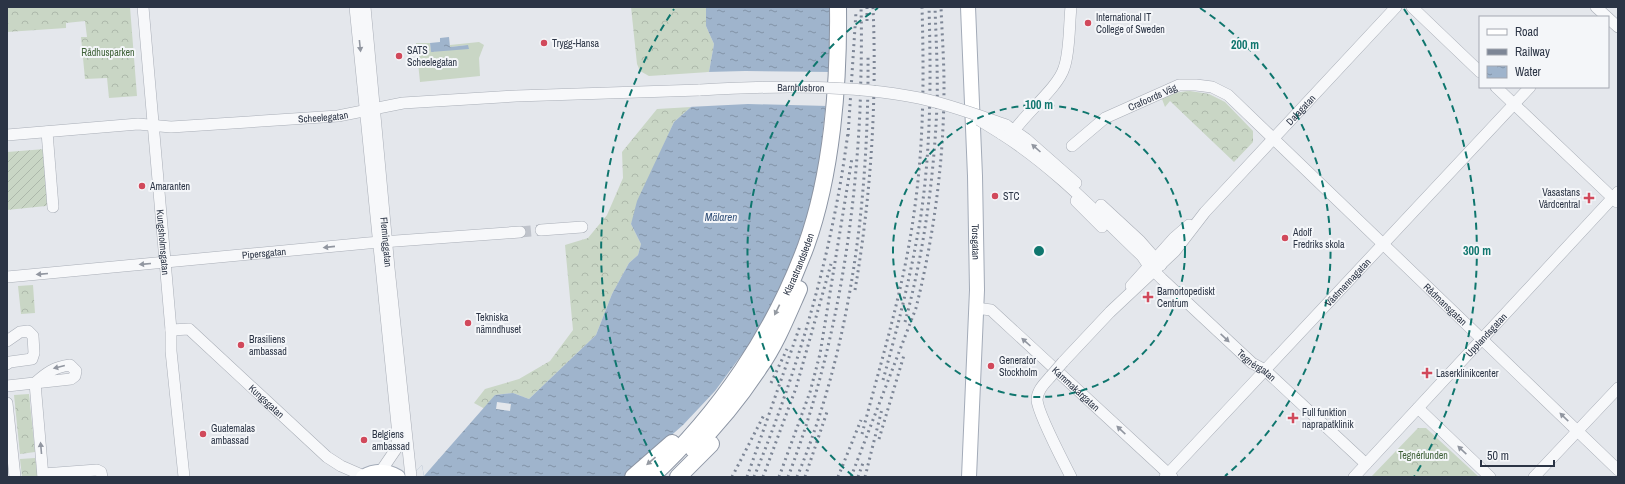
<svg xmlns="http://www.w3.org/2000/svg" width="1625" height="484" font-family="'Archivo Narrow',sans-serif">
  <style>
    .grass { fill: #c9d6c5 }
    .forest { fill: url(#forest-crowns) }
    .garden { fill: url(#garden-furrows) }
    .water { fill: url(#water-ripples) }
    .pier { fill: #e4e7ec }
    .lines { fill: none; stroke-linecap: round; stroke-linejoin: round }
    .minor-tunnel { stroke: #bfc3cb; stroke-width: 11; stroke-dasharray: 11 5.5; stroke-linecap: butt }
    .minor-casing { stroke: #a9aeb7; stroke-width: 12 }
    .major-casing { stroke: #a3abb8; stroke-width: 16 }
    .highway-casing { stroke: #8b94a3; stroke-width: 18 }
    .minor { stroke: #f7f8fa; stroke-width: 11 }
    .major { stroke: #fff; stroke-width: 14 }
    .highway { stroke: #fff; stroke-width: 16 }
    .rail { stroke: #7d8696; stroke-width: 3; stroke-dasharray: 2 4; stroke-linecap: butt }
    .minor-bridge-casing { stroke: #a9aeb7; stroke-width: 12; stroke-linecap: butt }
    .minor-bridge { stroke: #f7f8fa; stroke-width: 11 }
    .oneway { fill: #9196a0 }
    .oneway2 { fill: #959aa2 }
    .ring { fill: none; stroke: #0f766e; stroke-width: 2; stroke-dasharray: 7 5 }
    .poi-dot { fill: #d1495b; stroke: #f4f6f9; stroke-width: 1.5 }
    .labels { text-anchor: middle; stroke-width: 4; stroke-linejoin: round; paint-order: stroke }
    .poi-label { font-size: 10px; fill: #2b3445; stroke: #f4f6f9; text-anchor: start }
    .park-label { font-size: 10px; fill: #3f6138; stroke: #f4f6f9 }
    .street-label { font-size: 10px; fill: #2b3445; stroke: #f4f6f9 }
    .water-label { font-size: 11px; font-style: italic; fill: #34527a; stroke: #f4f6f9 }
    .centre { fill: #0f766e; stroke: #f4f6f9; stroke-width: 2 }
    .ring-label { font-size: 12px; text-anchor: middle; font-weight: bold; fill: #0f766e; stroke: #f4f6f9; stroke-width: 4; stroke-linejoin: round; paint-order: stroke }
  </style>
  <defs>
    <pattern id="forest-crowns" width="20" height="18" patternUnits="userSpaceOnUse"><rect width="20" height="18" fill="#c9d6c5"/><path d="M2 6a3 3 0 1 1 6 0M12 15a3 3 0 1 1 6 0" fill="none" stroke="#adb8ab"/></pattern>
    <pattern id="garden-furrows" width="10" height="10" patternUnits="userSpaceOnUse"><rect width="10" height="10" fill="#c9d6c5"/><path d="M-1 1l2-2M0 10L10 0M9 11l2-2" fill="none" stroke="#adb8ab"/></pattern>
    <pattern id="water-ripples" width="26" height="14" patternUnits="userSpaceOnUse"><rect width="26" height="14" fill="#9fb4cc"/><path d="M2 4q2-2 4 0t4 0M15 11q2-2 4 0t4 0" fill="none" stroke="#8293a7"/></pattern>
  </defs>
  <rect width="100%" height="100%" fill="#e4e7ec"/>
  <path class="grass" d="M479 42 484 45 479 58 480 76 420 82 416 43H430L431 52 468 45 450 47V45Z"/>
  <path class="forest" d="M7 7H130L137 96 109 98 107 78 85 79 81 37H87L85 21 66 23V28L7 32Z
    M631 7H706V26L714 44 709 72 649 76 640 71 637 64Z
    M1190 91 1209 94 1225 102 1253 131V142L1234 162 1170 101 1165 107 1162 99C1170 92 1180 92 1190 91Z
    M691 107 674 122 652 171 631 224 641 244 638 255 629 263 612 294 596 335 529 399 513 393 495 395 485 409 474 403 485 389 519 379 550 361 573 330 565 245 588 238 607 215 623 178 622 152 657 109Z
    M33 285 35 313 21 314 18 286Z
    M29 394 35 452 20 454 14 395Z
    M1418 428H1426L1479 477H1371Z
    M35 458 38 477H22L20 459Z"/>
  <path class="garden" d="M45 149 49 202 46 206 7 210V152Z"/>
  <path class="water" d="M706 7H833V35L819 167 807 223 775 301 754 338 715 391 683 425 624 477H410L422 465 424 476 495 395 513 393 529 399 596 335 612 294 629 263 638 255 641 244 631 224 637 201 674 122 691 107 709 72 714 44 706 26Z
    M449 37 450 47 468 45 469 49 431 52 430 43 440 42V38Z"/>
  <path class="pier" d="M745 71 831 72 828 106 748 104 688 107 707 72Z
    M497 402 511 404 510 411 496 409Z
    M422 465 424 477H410Z"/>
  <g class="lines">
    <path class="minor-tunnel" d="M520 232 541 230"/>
    <defs>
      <g id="minor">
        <path id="s1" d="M143 7 171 330V351L184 477"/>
        <path d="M355 7 398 435 396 449 381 471"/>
        <path id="s2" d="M365 7 389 268 411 477"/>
        <path d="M1412 7 1480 72"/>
        <path d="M1596 7 1607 17"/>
        <path d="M1608 18 1618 27"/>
        <path d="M1496 87 1617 202"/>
        <path d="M1006 125 1026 139 1076 183"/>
        <path d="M47 132 53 207"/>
        <path id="s3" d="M1000 133C1054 167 1097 213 1142 256L1148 265 1162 279 1252 363 1265 370 1366 464"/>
        <path id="s4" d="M7 135 138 124 171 127 338 116 403 103 516 96 700 90"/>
        <path d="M1011 135C1024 114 1058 88 1064 68 1070 52 1069 24 1071 7"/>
        <path id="s5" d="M1072 146 1105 118 1179 85H1196L1212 87 1228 95 1618 470"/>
        <path d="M1076 201 1102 227"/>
        <path d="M1101 205 1140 241 1161 265"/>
        <path d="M541 230 582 227"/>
        <path id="s6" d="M7 277 368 243 520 232"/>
        <path d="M1131 286 1174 238 1189 225"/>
        <path id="s7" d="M976 308 991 310 1172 477"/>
        <path id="s8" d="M171 330 189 329 327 457 341 466 364 476"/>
        <path d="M7 341 20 332 28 331 33 336 34 353 32 359 10 362 7 364"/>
        <path id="s9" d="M1063 362 1110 312 1175 251 1205 212 1396 7"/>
        <path d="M1051 376C1045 383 1037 390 1037 400 1038 414 1063 461 1071 477"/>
        <path d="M35 383 43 477"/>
        <path d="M7 386 71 379 75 376 76 371 70 365C54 367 46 373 35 383"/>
        <path d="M7 403 15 477"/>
        <path d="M1418 408 1490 477"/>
        <path d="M43 474 97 470 101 472 102 477"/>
        <path id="s10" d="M1165 477 1530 87"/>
        <path id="s11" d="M1354 477 1618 192"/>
        <path d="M1534 477 1618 388"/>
      </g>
      <g id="major">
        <path id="s12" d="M968 7 975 176 977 290 969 477"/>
        <path d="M363 477C375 470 386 470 398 477"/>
      </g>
      <g id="highway">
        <path d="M693 449C717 425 740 397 759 368 776 344 787 316 799 289"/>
        <path d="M633 477 672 443"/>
        <path id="s13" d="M651 477C719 414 774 333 806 246 832 174 839 83 838 7"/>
        <path d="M678 477 711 444"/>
      </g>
    </defs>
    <use href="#minor" class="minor-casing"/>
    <use href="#major" class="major-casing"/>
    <use href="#highway" class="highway-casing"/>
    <use href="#minor" class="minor"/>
    <use href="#major" class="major"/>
    <use href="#highway" class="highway"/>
    <path class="rail" d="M867 7V24
      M848 136 856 12
      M855 290C871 196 877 102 873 7
      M905 322C924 252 934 178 937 105 938 72 936 39 935 7
      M883 380C898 326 912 271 921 215 931 146 931 77 929 7
      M771 383 787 349
      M862 434C881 361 904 288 914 213 924 144 924 76 922 7
      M879 439 904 355
      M732 477 765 413
      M747 477 800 326
      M754 477C799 367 833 251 848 132
      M763 477 796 388 831 264
      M779 477 810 392 820 354 852 158
      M788 477C833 359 854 236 860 110 861 76 862 41 861 7
      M797 477C852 344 869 197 868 54
      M805 477 828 409
      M838 477 861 420
      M851 477 916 308C934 236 944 160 944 86 944 60 942 33 941 7
      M858 477 863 463
      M865 477 882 409"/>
    <defs>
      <g id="minor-bridge">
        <path id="s14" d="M700 90C770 86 849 84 919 98 948 104 977 115 1006 125"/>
        <path d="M979 120 1000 133"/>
        <path d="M1051 376 1063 362"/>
      </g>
    </defs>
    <use href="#minor-bridge" class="minor-bridge-casing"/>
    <use href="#minor-bridge" class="minor-bridge"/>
  </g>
  <defs><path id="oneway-solid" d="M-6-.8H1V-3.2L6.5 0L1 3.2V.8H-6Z"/></defs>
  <g class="oneway">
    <use href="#oneway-solid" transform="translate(360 46) rotate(84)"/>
    <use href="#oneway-solid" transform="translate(1036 148) rotate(-138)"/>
    <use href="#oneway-solid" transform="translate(329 247) rotate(174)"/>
    <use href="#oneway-solid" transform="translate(145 264) rotate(175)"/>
    <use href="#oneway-solid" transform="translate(42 274) rotate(175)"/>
    <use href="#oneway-solid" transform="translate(1225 338) rotate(43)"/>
    <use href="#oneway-solid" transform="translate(1026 342) rotate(-138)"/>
    <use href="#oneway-solid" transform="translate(59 367) rotate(166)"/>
    <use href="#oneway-solid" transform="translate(1564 417) rotate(-136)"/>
    <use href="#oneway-solid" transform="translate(1121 430) rotate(-137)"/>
    <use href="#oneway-solid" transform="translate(41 448) rotate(-95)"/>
    <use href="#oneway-solid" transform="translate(1462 450) rotate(-137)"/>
  </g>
  <g class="oneway2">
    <use href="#oneway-solid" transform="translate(777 310) rotate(116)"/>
    <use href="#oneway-solid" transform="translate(651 461) rotate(139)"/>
  </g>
  <g class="ring">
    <circle cx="1039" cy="251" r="146"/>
    <path d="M853 476A292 292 0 0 1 878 8M1200 8A292 292 0 0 1 1225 476"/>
    <path d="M664 477A438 438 0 0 1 674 9M1404 9A438 438 0 0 1 1414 477"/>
  </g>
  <g class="poi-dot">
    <circle cx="1088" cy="23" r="4"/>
    <circle cx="544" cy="43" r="4"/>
    <circle cx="399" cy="56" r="4"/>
    <circle cx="142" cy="186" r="4"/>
    <circle cx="995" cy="196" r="4"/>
    <path d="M1587 192h4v4h4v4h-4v4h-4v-4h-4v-4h4z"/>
    <circle cx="1285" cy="238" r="4"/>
    <path d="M1146 291h4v4h4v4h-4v4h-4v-4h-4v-4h4z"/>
    <circle cx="468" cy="323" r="4"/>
    <circle cx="241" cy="345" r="4"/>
    <circle cx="991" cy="366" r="4"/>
    <path d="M1425 367h4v4h4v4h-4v4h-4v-4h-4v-4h4z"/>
    <path d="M1291 412h4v4h4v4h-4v4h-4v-4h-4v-4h4z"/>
    <circle cx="203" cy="434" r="4"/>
    <circle cx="364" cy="440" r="4"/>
  </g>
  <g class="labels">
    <g class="poi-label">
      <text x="1096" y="21">International IT<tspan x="1096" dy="12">College of Sweden</tspan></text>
      <text x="552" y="47">Trygg-Hansa</text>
      <text x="407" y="54">SATS<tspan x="407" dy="12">Scheelegatan</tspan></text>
      <text x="150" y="190">Amaranten</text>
      <text x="1580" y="196" text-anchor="end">Vasastans<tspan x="1580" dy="12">Vårdcentral</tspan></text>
      <text x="1003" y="200">STC</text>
      <text x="1293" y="236">Adolf<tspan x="1293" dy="12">Fredriks skola</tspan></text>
      <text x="1157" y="295">Barnortopediskt<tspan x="1157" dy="12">Centrum</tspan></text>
      <text x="476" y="321">Tekniska<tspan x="476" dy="12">nämndhuset</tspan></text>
      <text x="249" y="343">Brasiliens<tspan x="249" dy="12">ambassad</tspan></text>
      <text x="999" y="364">Generator<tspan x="999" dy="12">Stockholm</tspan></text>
      <text x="1436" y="377">Laserklinikcenter</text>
      <text x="1302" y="416">Full funktion<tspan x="1302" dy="12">naprapatklinik</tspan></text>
      <text x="211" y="432">Guatemalas<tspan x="211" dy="12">ambassad</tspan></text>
      <text x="372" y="438">Belgiens<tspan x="372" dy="12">ambassad</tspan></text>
    </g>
    <g class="park-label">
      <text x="108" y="56">Rådhusparken</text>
      <text x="1423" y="459">Tegnérlunden</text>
    </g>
    <g class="street-label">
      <text dy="4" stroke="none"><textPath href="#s14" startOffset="101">Barnhusbron</textPath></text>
      <text dy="4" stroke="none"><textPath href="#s5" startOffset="95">Crafoords Väg</textPath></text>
      <text dy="4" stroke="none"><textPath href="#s9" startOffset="347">Dalagatan</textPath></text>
      <text dy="4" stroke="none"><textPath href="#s4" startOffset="317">Scheelegatan</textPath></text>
      <text dy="4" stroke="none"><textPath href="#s1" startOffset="236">Kungsholmsgatan</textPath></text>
      <text dy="4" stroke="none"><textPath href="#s2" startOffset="236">Fleminggatan</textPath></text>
      <text dy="4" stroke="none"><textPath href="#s12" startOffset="235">Torsgatan</textPath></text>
      <text dy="4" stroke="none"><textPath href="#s6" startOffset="258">Pipersgatan</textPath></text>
      <text dy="4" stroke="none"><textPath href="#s13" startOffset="261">Klarastrandsleden</textPath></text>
      <text dy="4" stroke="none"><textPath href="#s10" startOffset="267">Västmannagatan</textPath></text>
      <text dy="4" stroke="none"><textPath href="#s5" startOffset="477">Rådmansgatan</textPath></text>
      <text dy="4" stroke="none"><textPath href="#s11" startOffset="194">Upplandsgatan</textPath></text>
      <text dy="4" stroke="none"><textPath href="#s3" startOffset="347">Tegnérgatan</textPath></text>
      <text dy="4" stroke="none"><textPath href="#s7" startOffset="131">Kammakargatan</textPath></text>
      <text dy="4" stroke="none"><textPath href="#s8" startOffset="124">Kungsgatan</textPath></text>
    </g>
    <g class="water-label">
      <text x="721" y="221">Mälaren</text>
    </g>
  </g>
  <circle cx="1039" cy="251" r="6" class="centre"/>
  <g class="ring-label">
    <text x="1245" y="49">200 m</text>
    <text x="1039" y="109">100 m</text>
    <text x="1477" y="255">300 m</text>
  </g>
  <rect width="1625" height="484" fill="none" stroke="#2b3445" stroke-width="16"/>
  <rect x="1479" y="16" width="130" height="72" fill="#f4f6f9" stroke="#a4a8b1"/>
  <rect x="1487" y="29" width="20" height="6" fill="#ffffff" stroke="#a4a8b1"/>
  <text x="1515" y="36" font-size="12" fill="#2b3445">Road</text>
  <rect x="1487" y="49" width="20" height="6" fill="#7d8696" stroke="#a4a8b1"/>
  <text x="1515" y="56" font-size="12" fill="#2b3445">Railway</text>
  <rect x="1487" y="66" width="20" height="12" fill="url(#water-ripples)" stroke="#a4a8b1"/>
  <text x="1515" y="76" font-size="12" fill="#2b3445">Water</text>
  <path d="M1481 460v6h73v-6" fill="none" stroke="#2b3445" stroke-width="2"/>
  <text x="1487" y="460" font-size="12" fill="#2b3445" stroke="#f4f6f9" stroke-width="3" paint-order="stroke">50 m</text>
</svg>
